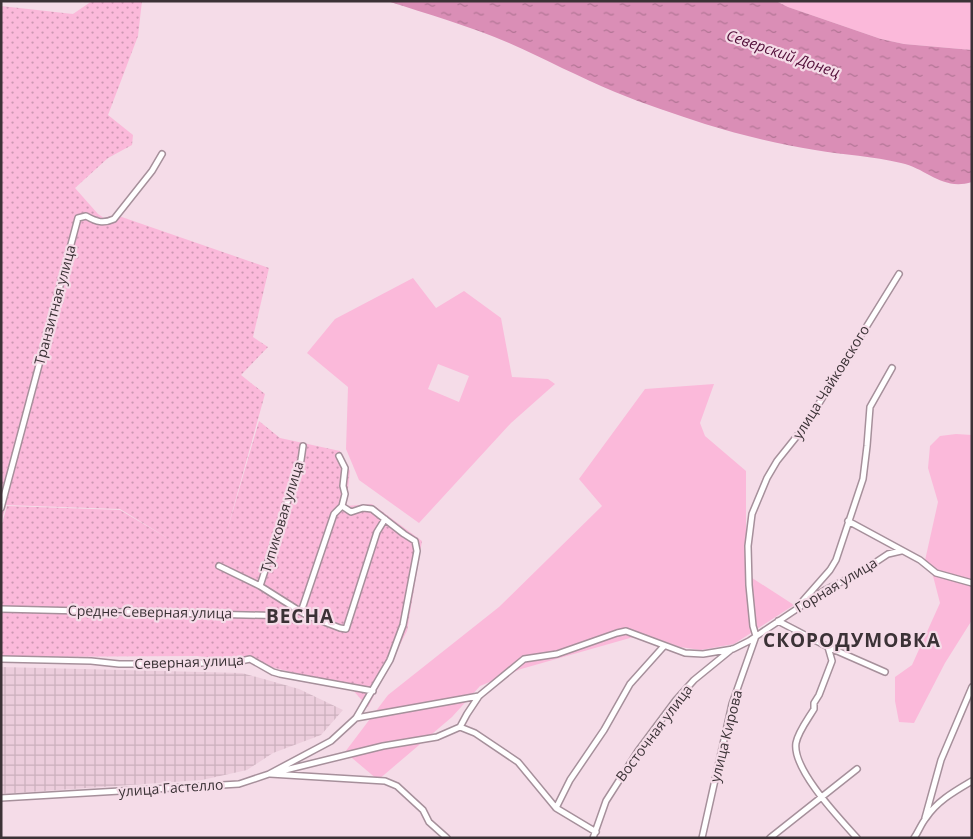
<svg xmlns="http://www.w3.org/2000/svg" width="973" height="839" font-family="'Open Sans',sans-serif">
  <style>
    .industrial { fill: url(#industrial-grid) }
    .grass { fill: #fbb9da; fill-rule: evenodd }
    .garden { fill: url(#garden-dots) }
    .water { fill: url(#water-ripples) }
    .lines { fill: none; stroke-linecap: round; stroke-linejoin: round }
    .street-casing { stroke: #a6909b; stroke-width: 8 }
    .street { stroke: #fff; stroke-width: 5 }
    .labels { text-anchor: middle; stroke-width: 4.5; stroke-linejoin: round; paint-order: stroke }
    .street-label { font-size: 14px; fill: #3b3236; stroke: #f5dce8 }
    .water-label { font-size: 15px; font-style: italic; fill: #53103a; stroke: #f5dce8 }
    .district-label { font-size: 19px; font-weight: bold; letter-spacing: 1px; fill: #3b3236; stroke: #f5dce8 }
  </style>
  <defs>
    <pattern id="industrial-grid" width="8" height="8" patternUnits="userSpaceOnUse" patternTransform="scale(1.25)"><rect width="8" height="8" fill="#eccddc"/><path d="M0 4h8M4 0v8" fill="none" stroke="#cbb0bd"/></pattern>
    <pattern id="garden-dots" width="8" height="8" patternUnits="userSpaceOnUse" patternTransform="scale(1.25)"><rect width="8" height="8" fill="#fbb9da"/><path d="M2 2h.1M6 6h.1" fill="none" stroke="#cc97b2" stroke-width="1.8" stroke-linecap="round"/></pattern>
    <pattern id="water-ripples" width="26" height="14" patternUnits="userSpaceOnUse" patternTransform="scale(1.25)"><rect width="26" height="14" fill="#da8eb6"/><path d="M2 4q2-2 4 0t4 0M15 11q2-2 4 0t4 0" fill="none" stroke="#b27595"/></pattern>
  </defs>
  <rect width="100%" height="100%" fill="#f5dce8"/>
  <path class="industrial" d="M1 667 242 673 299 689 343 710 321 735 273 753 247 770 202 780 1 794Z"/>
  <path class="grass" d="M776 1H972V50L904 44 881 39 788 7Z
    M413 278 436 308 464 291 501 318 512 377 548 379 555 384 511 423 419 523 359 480 346 449 348 387 307 353 335 319ZM438 364 469 376 459 402 428 389Z
    M714 384 700 423 705 436 746 471V574L794 605 734 644 701 650 680 647 644 634 521 669 480 686 452 717 378 780 345 752 388 695 499 607 602 506 579 479 645 389Z
    M956 434 972 435V620L945 663 914 723 899 722 895 701V677L912 665 940 603 932 572 924 565 938 502 928 468 930 446 940 436Z"/>
  <path class="garden" d="M92 1H142L138 36 108 115 133 135 132 145 108 158 75 188 98 214 104 218 116 215 269 268 253 337 268 347 241 375 265 394 225 538 259 421 280 438 340 451 350 471 346 506 372 504 422 541 407 631 368 707 350 687 255 663 197 656 1 657V527L7 506 120 510 174 542 120 509 6 505 1 523V6L73 14Z"/>
  <path class="water" d="M387 1H776L788 7 881 39 904 44 972 50V182C942 191 928 169 901 163 873 156 844 155 815 150 778 144 740 135 705 124 675 114 644 104 615 92 579 77 545 59 509 43 469 26 428 14 387 1Z"/>
  <g class="lines">
    <defs>
      <path id="street" d="M1 508 78 218 86 216C97 222 103 224 114 219L152 171 162 154
        M848 521 920 560 936 573 972 583
        M219 566 260 586 306 615 340 628 346 629 377 532 385 519
        M260 586 301 460 303 446
        M801 603 830 570 836 560 863 479 867 446 870 407 892 368
        M1 609 291 616 297 610
        M301 612 334 514 342 506 345 494 343 486 345 468 339 456
        M778 621 828 647 885 672
        M828 647 832 661 819 695 814 703V709C808 719 798 732 796 743 792 769 839 818 857 838
        M1 659 91 661 119 664H168L236 662 250 659 273 672 280 674 373 691
        M356 718 479 696
        M460 727 467 714 479 696 524 659 557 654 617 633 626 631 685 653 703 654 733 649 749 641 825 590 861 572 888 554 901 551
        M460 727 475 733 518 762 556 808 596 832
        M277 772 383 746 437 737 460 727
        M270 774 385 781 397 786 423 810 429 822 447 838
        M1 798 239 784 269 774 331 741 356 718 390 660 403 625 417 551 415 541 404 534 372 509 363 508 351 512 342 506
        M556 808 570 780 604 730 630 684 664 646
        M925 818 941 760 972 687
        M593 838 606 801 638 751 676 700 694 680 732 649
        M702 838 732 704 756 636 753 626 749 585 748 546 752 514 767 478 777 461 805 426 899 274
        M770 838 857 769
        M914 838C919 831 921 824 926 818 937 801 955 791 972 781"/>
    </defs>
    <use href="#street" class="street-casing"/>
    <use href="#street" class="street"/>
  </g>
  <g class="labels">
    <g class="street-label">
      <text transform="translate(55 305) rotate(-75)" y="5">Транзитная улица</text>
      <text transform="translate(831 382) rotate(-58)" y="5">улица Чайковского</text>
      <text transform="translate(282 517) rotate(-73)" y="5">Тупиковая улица</text>
      <text transform="translate(836 585) rotate(-31)" y="5">Горная улица</text>
      <text transform="translate(150 612) rotate(1)" y="5">Средне-Северная улица</text>
      <text transform="translate(189 662) rotate(-2)" y="5">Северная улица</text>
      <text transform="translate(654 733) rotate(-53)" y="5">Восточная улица</text>
      <text transform="translate(726 736) rotate(-76)" y="5">улица Кирова</text>
      <text transform="translate(171 788) rotate(-4)" y="5">улица Гастелло</text>
    </g>
    <g class="water-label">
      <text transform="translate(783 54) rotate(19)" y="5">Северский Донец</text>
    </g>
    <g class="district-label">
      <text x="300" y="623">ВЕСНА</text>
      <text x="852" y="647">СКОРОДУМОВКА</text>
    </g>
  </g>
  <rect width="973" height="839" fill="none" stroke="#3b3236" stroke-width="5"/>
</svg>
